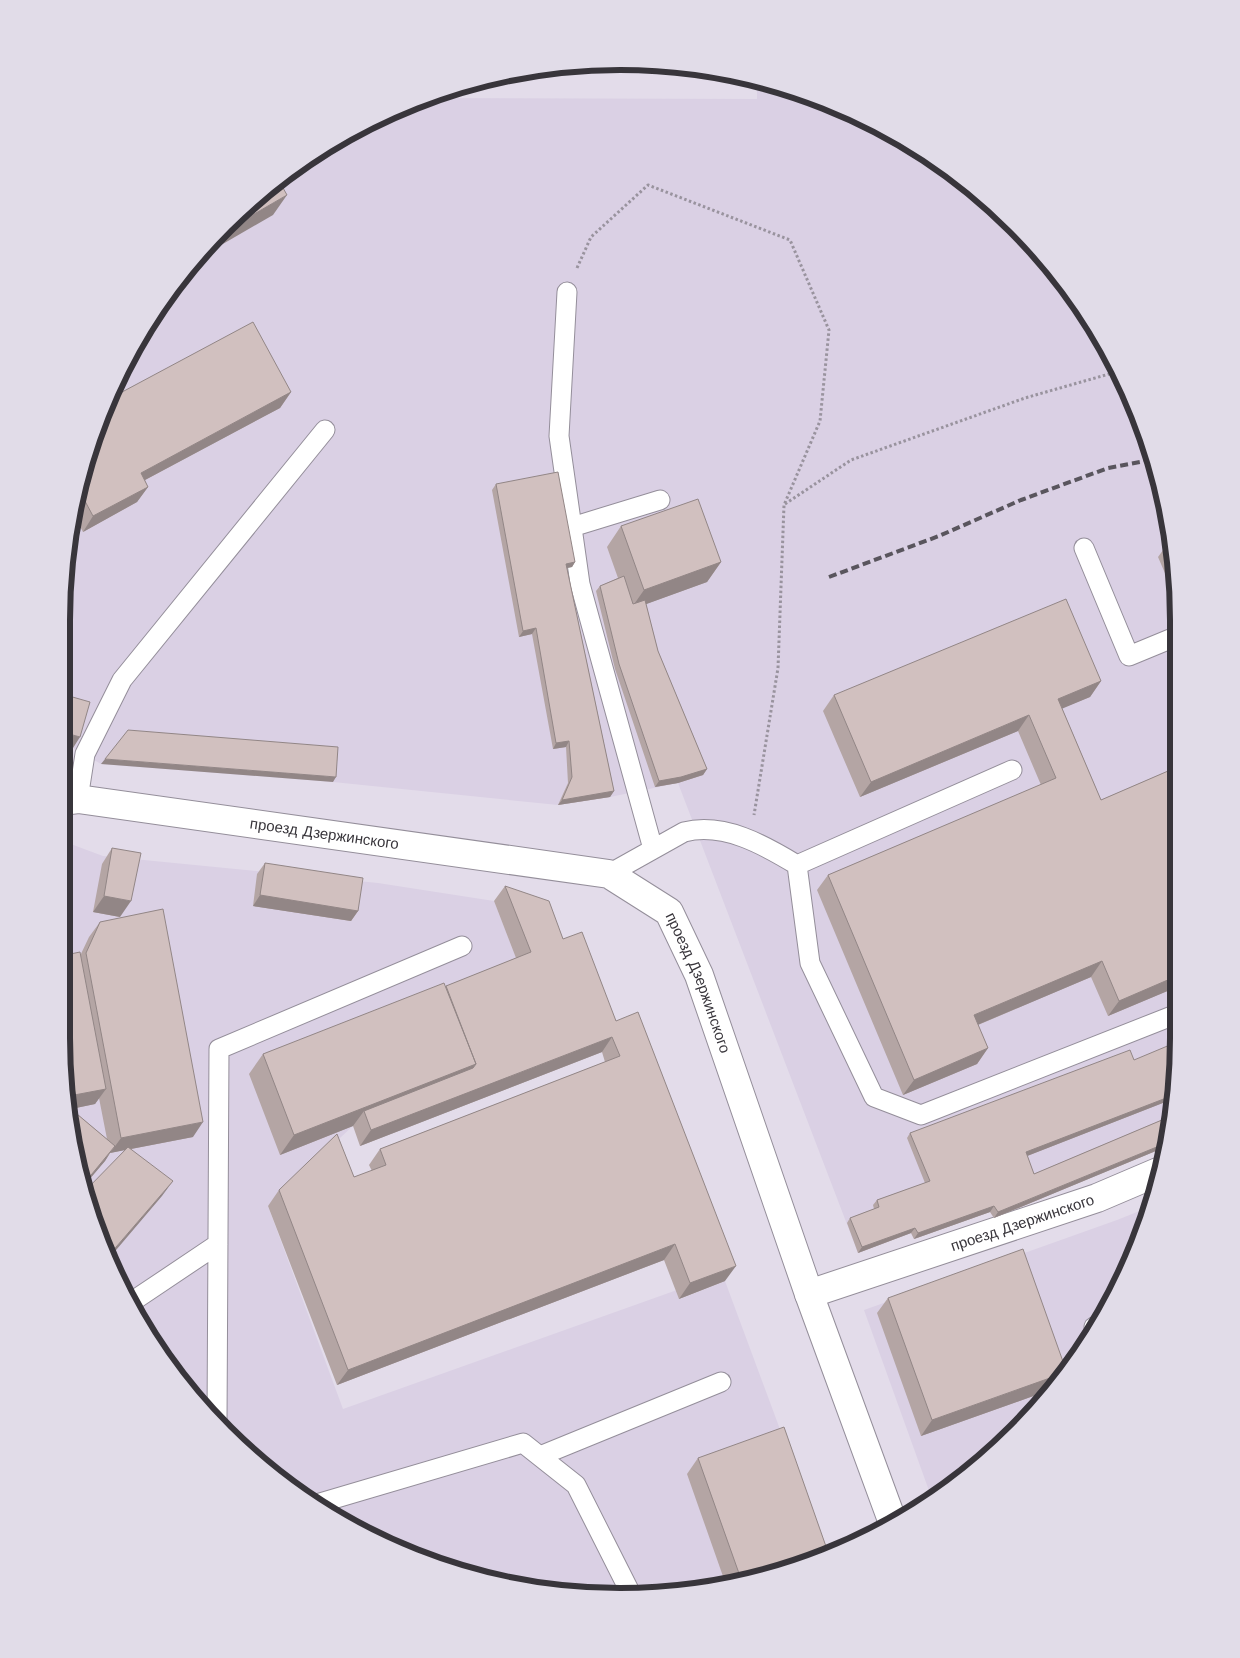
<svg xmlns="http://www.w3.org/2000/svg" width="1240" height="1658" font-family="'Work Sans',sans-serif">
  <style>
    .built { fill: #dad0e4 }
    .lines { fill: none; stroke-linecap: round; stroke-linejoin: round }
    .service-casing { stroke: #948e9a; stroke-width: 21 }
    .minor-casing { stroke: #948e9a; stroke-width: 30 }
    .path { stroke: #99939e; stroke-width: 3; stroke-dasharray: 2.5 2.5; stroke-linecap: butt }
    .service { stroke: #fff; stroke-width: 19 }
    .minor { stroke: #fff; stroke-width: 28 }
    .rail { stroke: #59555d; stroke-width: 4; stroke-dasharray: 8 4; stroke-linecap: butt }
    .wall { fill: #b4a5a4; fill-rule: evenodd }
    .shaded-wall { fill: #928686 }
    .building { fill: #d1c0bf; stroke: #928686 }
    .labels { text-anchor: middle; stroke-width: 5; stroke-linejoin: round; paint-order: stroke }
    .street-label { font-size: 15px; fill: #38353b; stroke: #f0eaf7 }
    .rim { fill: none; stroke: #38353b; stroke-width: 6 }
  </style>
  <rect width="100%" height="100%" fill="#e3dcea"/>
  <path class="built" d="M757 81 800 91 900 136 989 200 1063 280 1136 406 1174 547 1178 1075 1163 1148 994 1218 990 1212 914 1239 911 1233 858 1253 678 783 610 797 558 805 333 782 101 764 73 748 62 745V584L80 476 119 373 156 309 225 225 280 177 373 119 429 98 757 99Z
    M68 843 103 856 378 883 494 901 520 968 268 1206 343 1409 677 1290 680 1299 725 1281 827 1556 800 1567 657 1596 511 1586 373 1539 309 1502 225 1433 136 1318 80 1183 61 1038 62 844Z
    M1152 1206 1149 1217 1104 1317 1040 1407 960 1481 932 1499 864 1310 1117 1220Z"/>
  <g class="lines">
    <defs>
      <path id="service" d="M567 292 559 436 580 584 653 849
        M572 527 660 500
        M1084 548 1129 656 1175 637
        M78 799 85 754 122 680 325 430
        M797 865 810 963 874 1097 921 1115 1177 1014
        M609 874 684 832C724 822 764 845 797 865L1012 770
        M130 1303 218 1244
        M1095 1330 1094 1327 1098 1325
        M217 1423 219 1049 462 946
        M540 1456 721 1382
        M313 1505 523 1443 576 1485 631 1594"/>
      <g id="minor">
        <path id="s1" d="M62 801 78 799 609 874 669 912 699 975 809 1294 893 1523"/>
        <path id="s2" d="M809 1294 1097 1198 1158 1172"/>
      </g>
    </defs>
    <use href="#service" class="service-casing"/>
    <use href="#minor" class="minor-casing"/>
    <path class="path" d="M577 268 591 237 648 185 790 240 829 330 820 421 784 505 778 668 754 815
      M785 504 851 460 1025 398 1116 372"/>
    <use href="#service" class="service"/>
    <use href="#minor" class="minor"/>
    <path class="rail" d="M829 577 939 536 1021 500 1108 468 1151 460"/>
  </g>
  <path class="wall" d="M291 392 280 408 145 480 148 487 137 502 83 532 74 515 80 476Z
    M496 484 575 562 572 567 567 568 614 791 610 797 558 805 568 783 566 747 553 749 532 634 519 637 492 490Z
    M621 526 721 562 707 582 646 604 658 651 707 769 703 775 678 783 655 787 615 669 596 591 600 586 618 578 607 547Z
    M1169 542 1174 547V594L1158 557Z
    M1101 681 1090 697 1062 708 1101 800 1175 768 1177 987 1108 1016 1091 977 978 1025 988 1048 977 1064 903 1095 817 890 828 875 1041 785 1018 731 860 797 823 711 834 695Z
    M112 848 120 917 93 912 102 864Z
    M265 863 358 911 351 921 253 906 257 874Z
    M505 886 563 939 616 1021 725 1281 679 1299 664 1260 337 1385 268 1206 279 1190 354 1177 372 1171 369 1165 380 1149 605 1062 602 1052 360 1146 353 1126 280 1155 249 1074 263 1054 446 986 516 958 494 901Z
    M100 922 193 1137 131 1149 162 1196 124 1150 110 1153 105 1161 82 1188 80 1183 61 1038 80 956 89 937ZM99 1098 107 1139 71 1109 95 1104Z
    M1134 1060 1173 1099 1027 1156 1034 1174 1169 1117 1163 1148 994 1218 990 1212 914 1239 911 1233 858 1253 847 1223 850 1218 874 1209 873 1205 877 1200 925 1183 907 1138 910 1133Z
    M888 1298 1066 1370 1053 1389 921 1436 877 1313Z
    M698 1458 800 1567 725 1582 687 1474Z"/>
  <path class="shaded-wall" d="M287 195 273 215 197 259 216 236Z
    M291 392 280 408 130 488 141 473Z
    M148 487 137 502 83 532 93 516Z
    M575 562 572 567 562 569 566 564Z
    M721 562 707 582 630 610 644 590Z
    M536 628 532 634 519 637 523 631Z
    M1101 681 1090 697 1047 715 1058 699Z
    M1029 715 1018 731 860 797 871 782Z
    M62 732 80 737 73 748 62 745Z
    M569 741 566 747 553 749 556 743Z
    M105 759 336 777 333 782 101 764Z
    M707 769 703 775 678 783 655 787 659 781Z
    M614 791 610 797 558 805 562 800Z
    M260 895 358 911 351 921 253 906Z
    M104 896 131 901 120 917 93 912Z
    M1102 961 1091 977 963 1031 974 1015Z
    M1177 976V987L1108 1016 1119 1001Z
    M612 1037 602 1052 360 1146 371 1130Z
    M988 1048 977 1064 903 1095 914 1080Z
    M476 1064 462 1084 364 1111 353 1126 280 1155 294 1135Z
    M106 1089 95 1104 71 1109 69 1096Z
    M1174 1095 1173 1099 1022 1158 1026 1152Z
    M203 1122 193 1137 110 1153 105 1161 82 1188V1186L113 1149 121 1138Z
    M1164 1144 1163 1148 994 1218 998 1212Z
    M173 1181 162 1196 111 1256 110 1254Z
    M994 1206 990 1212 914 1239 918 1233Z
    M915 1228 911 1233 858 1253 862 1247Z
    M675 1244 664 1260 337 1385 348 1370Z
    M736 1266 725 1281 679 1299 690 1283Z
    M1064 1373 1053 1389 921 1436 932 1420Z"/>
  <path class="building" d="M278 179 287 195 216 236 225 225Z
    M253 322 291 392 141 473 148 487 93 516 78 488 80 476 109 399Z
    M558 472 575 562 566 564 614 791 562 800 572 777 569 741 556 743 536 628 523 631 496 484Z
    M698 499 721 562 644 590 621 526Z
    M1172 540 1174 547V553L1169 542Z
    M624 576 633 604 645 600 658 651 707 769 681 777 659 781 619 664 600 586Z
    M1066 599 1101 681 1058 699 1101 800 1175 768 1177 976 1119 1001 1102 961 974 1015 988 1048 914 1080 828 875 1056 778 1029 715 871 782 834 695Z
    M62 694 90 702 80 737 62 732Z
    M128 730 338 747 336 777 105 759Z
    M112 848 141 853 131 901 104 896Z
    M265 863 363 878 358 911 260 895Z
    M505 886 549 901 563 939 582 932 616 1021 638 1012 736 1266 690 1283 675 1244 348 1370 279 1190 337 1134 354 1177 386 1165 380 1149 620 1056 612 1037 371 1130 364 1111 473 1068 476 1064 446 986 531 952Z
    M163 909 203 1122 121 1138 86 953 100 922Z
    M80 952 106 1089 69 1096 61 1038V956Z
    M444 983 476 1064 294 1135 263 1054Z
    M1177 1042 1178 1075 1174 1095 1026 1152 1034 1174 1169 1117 1164 1144 998 1212 994 1206 918 1233 915 1228 862 1247 850 1218 879 1207 877 1200 930 1181 910 1133 1130 1050 1134 1060Z
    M71 1109 115 1146 82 1186 80 1183Z
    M128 1147 173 1181 110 1254 84 1192Z
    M1023 1249 1066 1370 1064 1373 932 1420 888 1298Z
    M784 1427 829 1555 800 1567 741 1579 698 1458Z"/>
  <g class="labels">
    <g class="street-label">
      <text dy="5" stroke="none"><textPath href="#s1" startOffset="265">проезд Дзержинского</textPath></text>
      <text dy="5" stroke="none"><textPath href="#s1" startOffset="700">проезд Дзержинского</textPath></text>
      <text dy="5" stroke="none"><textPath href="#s2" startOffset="225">проезд Дзержинского</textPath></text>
    </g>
  </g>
  <path d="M0 0H1240V1658H0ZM620 70H620A550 550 0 0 1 1170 620V1038A550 550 0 0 1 620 1588H620A550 550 0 0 1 70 1038V620A550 550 0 0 1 620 70Z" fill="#e1dce8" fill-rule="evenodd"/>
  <path class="rim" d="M620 70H620A550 550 0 0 1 1170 620V1038A550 550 0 0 1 620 1588H620A550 550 0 0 1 70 1038V620A550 550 0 0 1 620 70Z"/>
</svg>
